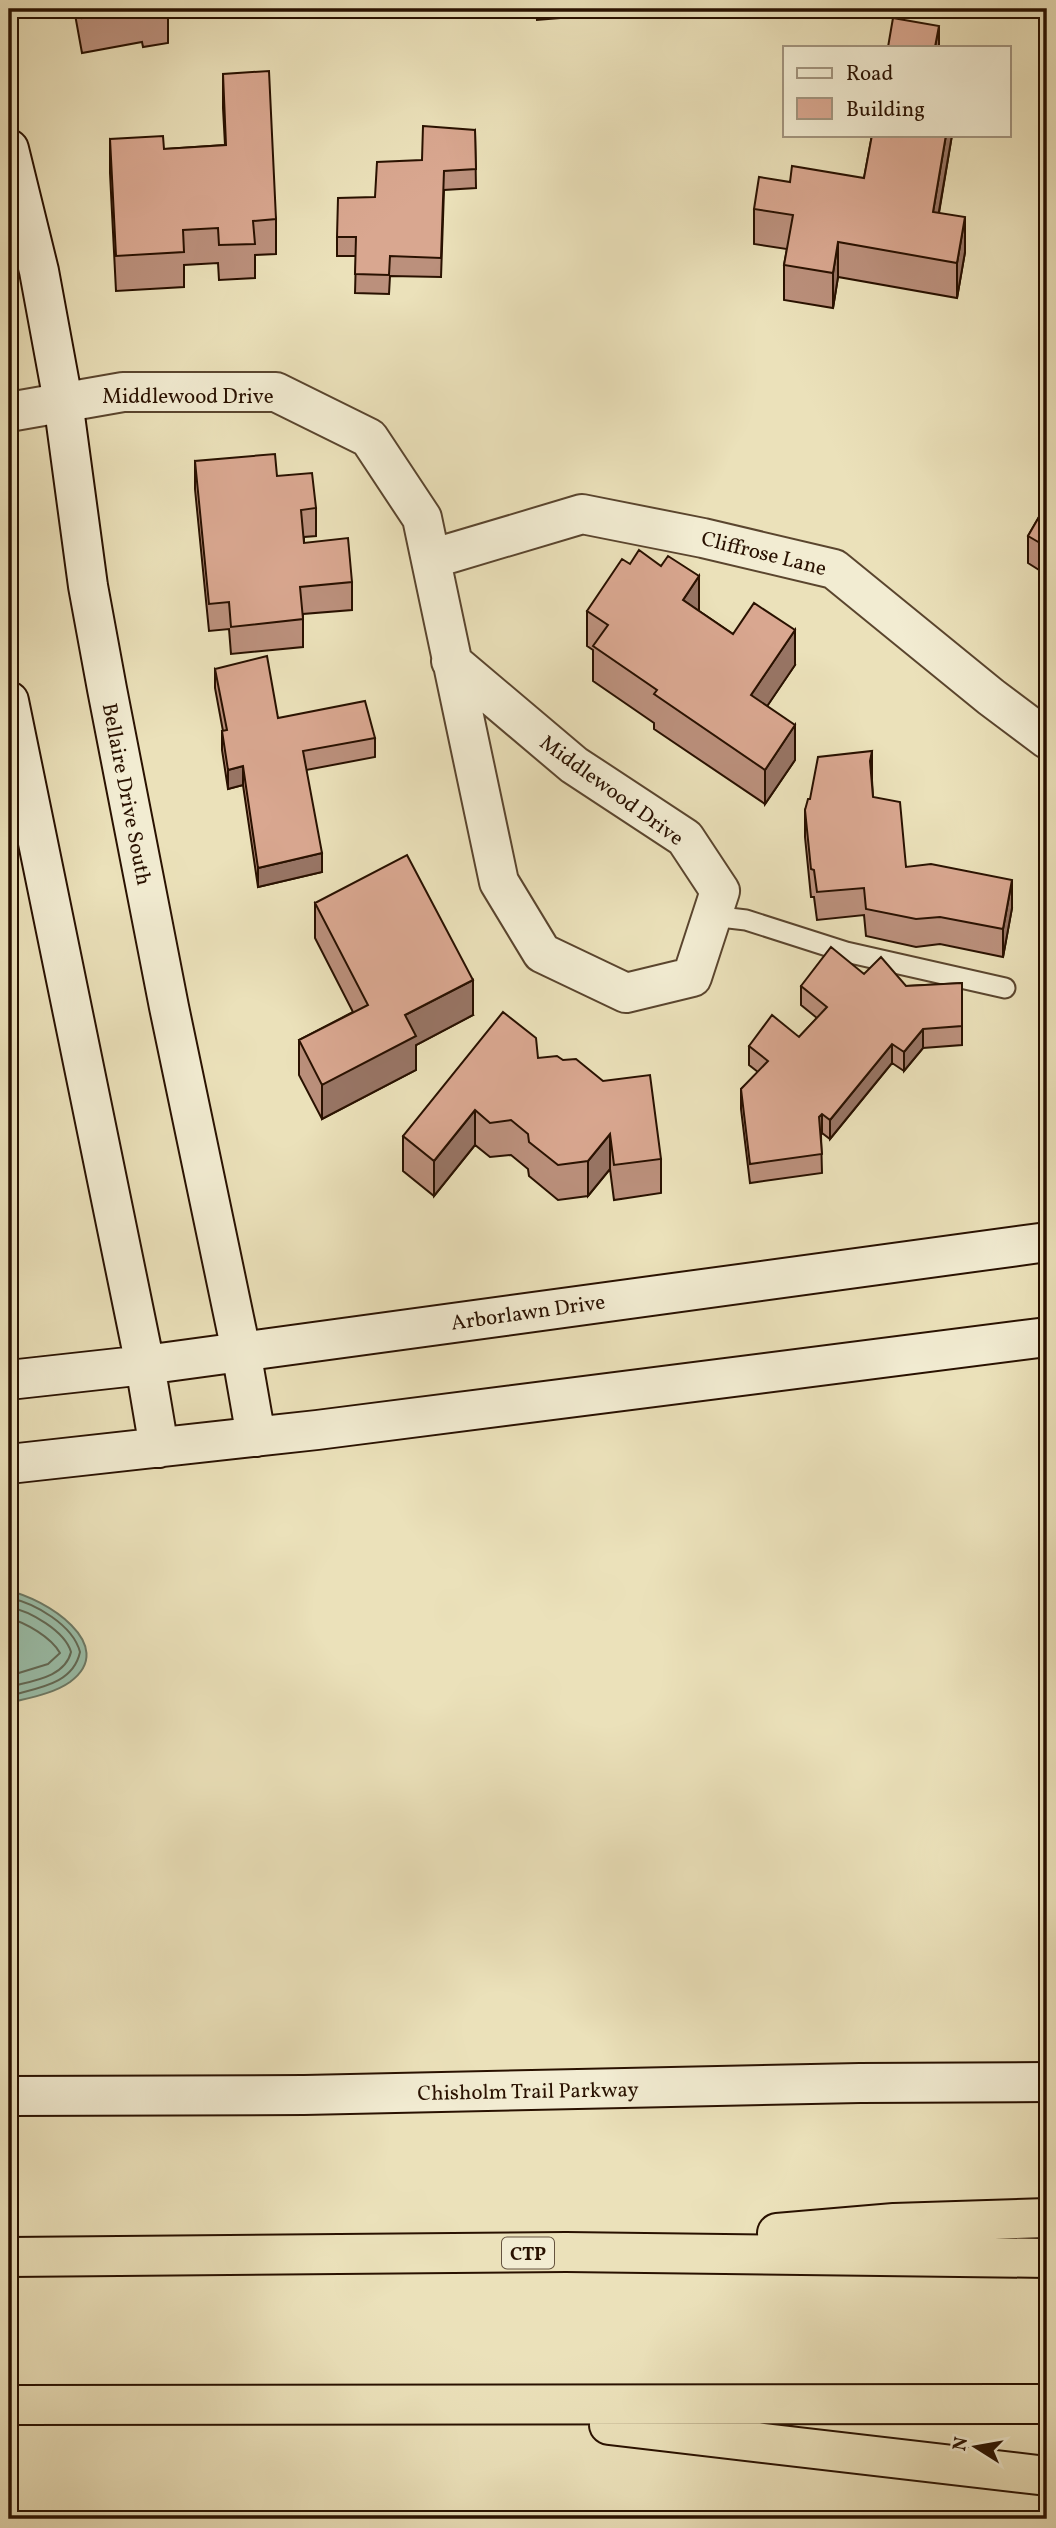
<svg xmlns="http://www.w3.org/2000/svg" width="1056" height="2528" font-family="Vollkorn,serif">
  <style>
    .water { fill: #99bea9; stroke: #6c7965; stroke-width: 2 }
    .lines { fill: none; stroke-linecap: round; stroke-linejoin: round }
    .shore { stroke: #616854; stroke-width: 2 }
    .lane-casing { stroke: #5a452e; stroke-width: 23 }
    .street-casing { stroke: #5a452e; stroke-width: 42 }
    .secondary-casing { stroke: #291100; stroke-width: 42 }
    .highway-casing { stroke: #291100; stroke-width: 42 }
    .lane { stroke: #f2ecd2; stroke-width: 19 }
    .street { stroke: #f2ecd2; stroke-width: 38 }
    .secondary { stroke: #f2ecd2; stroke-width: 38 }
    .highway { stroke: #ebe1ba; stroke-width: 38 }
    .wall { fill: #bb907c; stroke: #291100; stroke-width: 2 }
    .shaded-wall { fill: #987565; stroke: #291100; stroke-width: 2 }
    .building { fill: #d9a790; stroke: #291100; stroke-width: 2 }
    .labels { text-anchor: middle; stroke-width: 7; stroke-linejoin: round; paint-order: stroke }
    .shield { fill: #f2ecd2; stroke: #65533f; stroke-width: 2 }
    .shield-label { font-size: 19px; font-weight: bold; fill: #291100 }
    .street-label { font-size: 21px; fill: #291100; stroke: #f2ecd2 }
  </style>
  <rect width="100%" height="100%" fill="#ebe1ba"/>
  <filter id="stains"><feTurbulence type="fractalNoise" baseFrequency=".00286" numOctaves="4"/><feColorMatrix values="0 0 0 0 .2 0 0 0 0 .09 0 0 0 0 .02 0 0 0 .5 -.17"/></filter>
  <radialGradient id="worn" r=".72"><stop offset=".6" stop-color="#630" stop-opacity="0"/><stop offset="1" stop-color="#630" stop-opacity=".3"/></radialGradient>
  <path class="water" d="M9 1591C44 1598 120 1645 70 1682 53 1694 28 1698 9 1703Z"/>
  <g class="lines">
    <path class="shore" d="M9 1598C35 1603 73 1625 80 1652 73 1685 36 1688 9 1696
      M9 1607C30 1611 65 1631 71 1652 65 1678 30 1681 9 1687
      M9 1618C26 1623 51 1637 60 1653L48 1664 9 1676"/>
    <defs>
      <path id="lane" d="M712 916 746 920 846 952 1005 988"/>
      <path id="street" d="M9 412 123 392H276L369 438 422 518 499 882 542 953 626 993 692 977 720 891 685 838 574 765 451 661
        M431 559 582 514 703 538 834 569 991 697 1047 739"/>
      <path id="secondary" d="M9 149 39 271 63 401 88 586 107 689 169 1007 241 1351 256 1437
        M9 701 145 1365 159 1448
        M9 1380 145 1365 1047 1242
        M9 1464 317 1430 1047 1337
        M9 2096 304 2095 860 2083 1047 2082"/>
      <path id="highway" d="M777 2233 894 2223 1047 2218
        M9 2257 566 2252 1047 2258
        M9 2405 1047 2404
        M609 2425 1047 2476"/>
    </defs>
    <use href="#lane" class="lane-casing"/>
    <use href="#street" class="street-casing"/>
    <use href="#secondary" class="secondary-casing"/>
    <use href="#highway" class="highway-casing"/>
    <use href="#lane" class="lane"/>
    <use href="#street" class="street"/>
    <use href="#secondary" class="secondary"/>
    <use href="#highway" class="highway"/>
  </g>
  <path class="wall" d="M74 9H168V43L143 47 142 42 82 53Z
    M536 9H584V16L537 20Z
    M223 74 276 219V254L255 255V278L219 280 218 263 184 265V287L116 291 110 173V139L164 149 225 145 223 108Z
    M475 130 476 188 444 190 441 277 390 276 389 294 355 293 356 256H337V237L375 197 422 160Z
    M872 135H952L939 213 965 252 957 298 838 277 833 308 784 300V265L787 249 754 244V209L790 182 864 178Z
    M195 461 277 476 316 508V536L304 537V543L352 582V610L303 614V647L231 654 229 629 209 631 195 489Z
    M1047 503V575L1028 563V536Z
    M587 611H699L733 634 795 665 767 706 795 760 765 804 654 729V723L593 681V650L587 646Z
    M215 669 278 718 375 738V757L306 770 322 872 258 887 243 785 228 789 222 750V731H223L215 688Z
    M872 780 873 797 906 867 1012 908 1003 957 940 944 916 947 866 936 864 915 817 920 814 897H811L805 837V810L810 799Z
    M315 903 473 1015 416 1045V1070L322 1119 299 1075V1040L353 1012 315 938Z
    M864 974 906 986 962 983V1045L923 1048 904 1071 892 1063 830 1139 822 1133 821 1135 822 1173 750 1183 741 1109V1089L758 1072 749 1065V1046L799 1037 817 1018 801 1005V986Z
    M538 1058 661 1159V1193L614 1200 610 1169 588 1196 558 1200 529 1176 528 1169 511 1155 490 1157 475 1145 434 1196 403 1171V1136Z"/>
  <path class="shaded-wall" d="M729 9H749L729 14Z
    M939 26V47H935Z
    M946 135H952L933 246V212Z
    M965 217V252L957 298V263Z
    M838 242V277L833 308V273Z
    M699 576V611L683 600Z
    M795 630V665L751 730V695Z
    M795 725V760L765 804V770Z
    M872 751V779L870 761Z
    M243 766V785L228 789V770Z
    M322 853V872L258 887V868Z
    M1012 880V908L1003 957V929Z
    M473 980V1015L416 1045V1070L322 1119V1085L405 1015Z
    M923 1029V1048L904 1071V1052Z
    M892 1044V1063L830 1139V1120Z
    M475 1110V1145L434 1196V1161Z
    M822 1114V1133L819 1137V1117Z
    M610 1134V1169L588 1196V1161Z"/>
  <path class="building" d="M80 9H134L82 18Z
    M142 9H165L143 13Z
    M893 18 939 26 935 47H888Z
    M269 71 276 219 253 221 255 244 219 245 218 228 183 230 184 252 116 256 110 139 163 136 164 149 226 145 223 74Z
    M423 126 475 130 476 169 444 171 441 258 390 256 389 275 355 274 356 237H337L338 198 375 197 377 162 422 160Z
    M872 135H946L933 212 965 217 957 263 838 242 833 273 784 265 793 215 754 209 759 177 790 182 792 166 864 178Z
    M275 454 277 476 312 473 316 508 301 510 304 543 348 538 352 582 300 587 303 619 231 627 229 602 209 604 195 461Z
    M1047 503V547L1028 536Z
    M639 550 661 566 668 556 699 576 683 600 733 634 754 603 795 630 751 695 795 725 765 770 654 694 657 690 593 646 608 625 587 611 622 559 630 564Z
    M267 656 278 718 365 701 375 738 303 751 322 853 258 868 243 766 228 770 222 731 227 730 215 669Z
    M872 751 870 761 873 797 900 802 906 867 931 864 1012 880 1003 929 940 917 916 919 866 909 864 888 817 892 814 870 811 869 805 810 808 799H810L818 757Z
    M407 855 473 980 405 1015 416 1036 322 1085 299 1040 368 1005 315 903Z
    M831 947 864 974 881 957 906 986 962 983V1026L923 1029 904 1052 892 1044 830 1120 822 1114 819 1117 822 1154 750 1164 741 1089 768 1061 749 1046 772 1015 799 1037 827 1007 801 986Z
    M503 1012 536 1038 538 1058 557 1056 563 1060 576 1059 603 1081 650 1075 661 1159 614 1165 610 1134 588 1161 558 1165 529 1142 528 1134 511 1120 490 1123 475 1110 434 1161 403 1136Z"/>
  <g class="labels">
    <rect class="shield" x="502" y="2237.5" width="52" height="31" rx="5"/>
    <g class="shield-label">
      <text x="528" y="2260">CTP</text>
    </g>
    <g class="street-label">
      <text x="188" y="403">Middlewood Drive</text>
      <text transform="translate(764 553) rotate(14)" y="7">Cliffrose Lane</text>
      <text transform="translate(612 790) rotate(36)" y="7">Middlewood Drive</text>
      <text transform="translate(127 794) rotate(79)" y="7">Bellaire Drive South</text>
      <text transform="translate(528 1312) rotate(-8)" y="7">Arborlawn Drive</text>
      <text transform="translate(528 2091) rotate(-1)" y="7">Chisholm Trail Parkway</text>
    </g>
  </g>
  <rect width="1056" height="2528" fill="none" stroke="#ebe1ba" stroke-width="35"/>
  <rect x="10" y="10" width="1035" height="2507" fill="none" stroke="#291100" stroke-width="3.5"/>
  <rect x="18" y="18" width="1021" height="2493" fill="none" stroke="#291100" stroke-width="2"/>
  <rect x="783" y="46" width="228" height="91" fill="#f2ecd2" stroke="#a2947e" stroke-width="2"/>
  <rect x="797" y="68" width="35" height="10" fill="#f2ecd2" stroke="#a2947e" stroke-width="2"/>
  <text x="846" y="80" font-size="21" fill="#291100">Road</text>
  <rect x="797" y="98" width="35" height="21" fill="#d9a790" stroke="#a2947e" stroke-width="2"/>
  <text x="846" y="116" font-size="21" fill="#291100">Building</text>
  <g transform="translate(976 2447) rotate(281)" stroke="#f2ecd2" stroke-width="5" paint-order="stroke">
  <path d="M0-5L12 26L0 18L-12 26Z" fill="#291100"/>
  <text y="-10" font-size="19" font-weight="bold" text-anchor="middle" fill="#291100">N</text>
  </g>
  <rect width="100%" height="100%" filter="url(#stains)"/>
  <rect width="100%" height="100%" fill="url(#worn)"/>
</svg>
